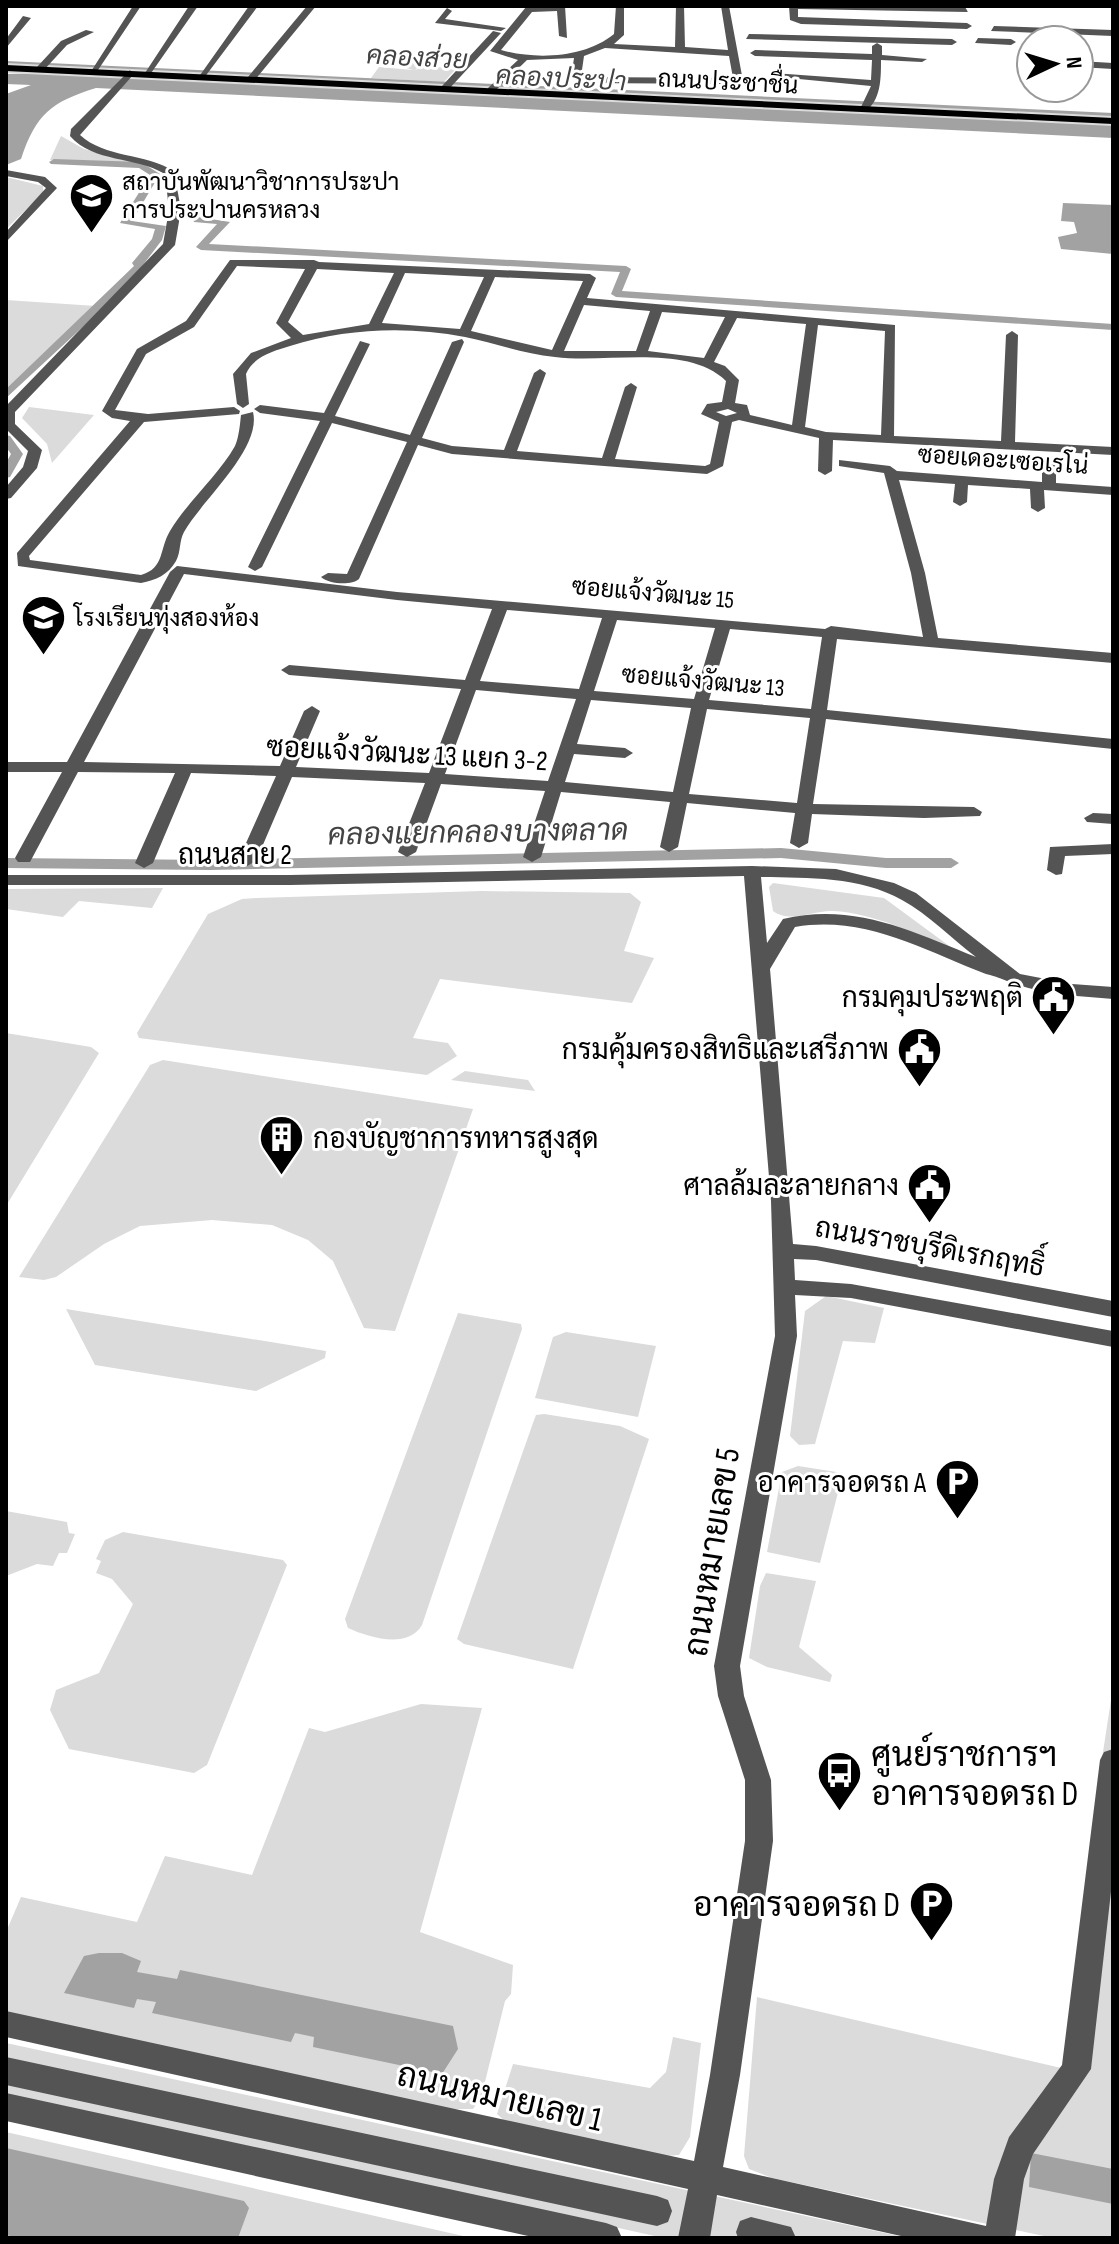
<svg xmlns="http://www.w3.org/2000/svg" width="1119" height="2244" font-family="'Sofia Sans Condensed',Sarabun,sans-serif">
  <style>
    .green { fill: #dbdbdb }
    .water { fill: #a2a2a2 }
    .lines { fill: none; stroke-linecap: round; stroke-linejoin: round }
    .canal { fill: #a2a2a2; fill-rule: evenodd }
    .major-casing { stroke: #dbdbdb; stroke-width: 4 }
    .minor { fill: #545454; fill-rule: evenodd }
    .major { fill: #000; fill-rule: evenodd }
    .labels { text-anchor: middle; stroke-width: 6; stroke-linejoin: round; paint-order: stroke }
    .far-street-label { font-size: 24px; fill: #000; stroke: #fff }
    .far-poi-label { font-size: 24px; fill: #000; stroke: #fff; text-anchor: start }
    .far-water-label { font-size: 26px; font-style: italic; fill: #434343; stroke: #fff }
    .street-label { font-size: 28px; fill: #000; stroke: #fff }
    .poi-label { font-size: 28px; fill: #000; stroke: #fff; text-anchor: end }
    .water-label { font-size: 30px; font-style: italic; fill: #434343; stroke: #fff }
    .near-street-label { font-size: 34px; fill: #000; stroke: #fff }
    .near-poi-label { font-size: 34px; fill: #000; stroke: #fff; text-anchor: start }
  </style>
  <rect width="100%" height="100%" fill="#fff"/>
  <path class="green" d="M410 59 432 63 414 70 432 66 455 70 444 82 371 78 379 67 413 70 396 65Z
    M61 136 84 149 144 163 50 160Z
    M6 177 43 186V193L6 229Z
    M6 300 96 306 54 344 61 346 6 398Z
    M29 407 94 415 52 463 47 444 22 418Z
    M773 883 884 898 952 948C915 934 874 913 833 911 813 910 791 924 773 911L769 887Z
    M163 888 152 908 79 901 63 917 6 909V889Z
    M481 891 630 893 641 902 624 951 654 958 632 1003 440 979 413 1038 448 1043 457 1056 427 1075 139 1038 137 1033 208 914 242 899 257 898Z
    M6 1033 91 1047 99 1053 6 1206Z
    M163 1060 473 1109 395 1331 364 1328 333 1261 308 1240 272 1225 212 1220 140 1226 104 1244 56 1277 44 1280 19 1277 150 1065Z
    M465 1071 528 1080 535 1091 451 1080Z
    M826 1296 884 1308 875 1343 843 1341 815 1444 799 1445 790 1436 805 1311Z
    M66 1309 326 1351 325 1358 256 1391 95 1365Z
    M458 1313 521 1324 522 1329 422 1625C408 1649 370 1638 348 1628L345 1619Z
    M566 1332 656 1346 638 1417 535 1398 553 1337Z
    M544 1414 620 1426 649 1439 573 1669 464 1644 457 1639 533 1423 536 1415Z
    M798 1466 843 1473 820 1563 767 1552 782 1472Z
    M6 1511 67 1522 69 1533 75 1534 67 1553H59L53 1566 37 1564 6 1576Z
    M123 1532 283 1560 287 1565 207 1765 194 1773 69 1749 50 1710 56 1690 99 1673 133 1604 112 1579 96 1573 101 1561 96 1559 105 1540Z
    M766 1573 816 1581 799 1647 832 1675 830 1682 767 1667 749 1658 760 1586Z
    M1113 1687V2238H1053L772 2178 749 2169 744 2156 757 1997 1087 2074 1105 1891 1101 1765Z
    M421 1704 482 1708 420 1932 513 1965 511 1994 505 2001 481 2098 473 2109H450L6 2017V1932L21 1897 137 1922 165 1856 252 1875 309 1728 325 1732Z
    M673 2037 701 2043 690 2137 679 2155 665 2156 509 2125 497 2114 513 2064 650 2088 666 2072Z
    M6 2043 908 2238H664L6 2094Z
    M6 2132 472 2238H6Z"/>
  <path class="water" d="M57 73 1113 125V138L96 88C51 102 36 114 21 159L6 165V94L31 85 6 84V74Z
    M1063 203 1113 205V254L1061 249 1058 237 1077 233 1074 222 1061 221Z
    M99 1953H122L141 1961 137 1972 177 1979 180 1970 453 2026 458 2049 442 2074 313 2047 314 2037 295 2033 291 2042 152 2013 156 2002 137 1999 134 2008 64 1993 84 1956Z
    M6 2148 244 2201 249 2208 238 2238H19L6 2235Z
    M1031 2153 1113 2169V2204L1029 2187Z"/>
  <g class="lines">
    <path class="canal" d="M6 61 1113 113V119L6 67Z
      M54 159 141 162 160 174 132 221 166 226 162 240 127 286 6 398V389L134 266 132 263 152 239 155 229 120 223 150 175 139 168 51 164 49 162Z
      M198 217 230 222 209 244 626 266 631 269 622 291 1113 324V330L616 297 611 294 620 272 201 250 196 247 217 224 194 222 193 220Z
      M6 435 10 436 23 454 10 477 6 478V463L11 454 6 447Z
      M781 848 886 858H951L959 863 951 868H886L781 858 210 870 6 868V858L210 860Z"/>
    <defs>
      <path id="major" d="M6 65 1113 118V124L6 71Z"/>
    </defs>
    <use href="#major" class="major-casing"/>
    <path class="minor" d="M133 6H141L96 73H90Z
      M189 6H198L149 76H143Z
      M249 6H258L204 78H198Z
      M307 6H316L254 81H248V77Z
      M565 6 567 38 559 36 557 11 532 12 501 50C536 60 585 58 614 34L616 6H624V35L614 44 675 47 676 6H684L685 47 728 50 721 6H729L743 81 738 84 581 83 571 78 574 58 527 60 494 92H488V88L518 60 490 51 526 7ZM605 48 729 56 733 78 581 77 584 56Z
      M789 6 965 7 968 12 798 9V17L967 23 972 26 967 29 801 24 790 20Z
      M447 8 452 11 445 19 506 28 501 31 435 23Z
      M23 16 31 18 6 48V39Z
      M994 26 1113 30V36L991 31Z
      M86 30 94 32 67 45 43 71H37V67L61 41Z
      M493 31 501 33 448 90H442V86Z
      M749 34 952 39 957 42 952 45 746 39Z
      M978 38 1011 39 1016 42 1011 45 975 43Z
      M877 43 882 46V55L927 59 922 62 881 60C881 79 881 100 865 112L860 109 871 86 768 76 773 73 871 80 872 60 755 56 750 53 755 50 872 54V46Z
      M1079 61 1113 63V69L1079 67Z
      M130 70 133 75 80 135C105 158 145 153 174 171L181 210 175 245 15 412V424L42 450 37 468 11 498 6 499V487L23 467 28 451 6 429V406L163 244 169 210 165 174C135 156 94 163 70 136L71 129Z
      M6 170 45 177 57 188 6 242V232L46 188 38 182 6 176Z
      M230 260H314L319 262 590 274 596 278 587 298 895 325 894 436 1001 441 1006 335 1012 331 1018 335 1015 442 1113 447V455L833 440 832 471 825 475 818 471 819 438 739 420 732 422 723 466 707 474 452 454 418 445 359 579C351 586 329 584 321 577L328 573 347 574 407 442 332 423 262 567 255 571 248 567 320 421 260 413 254 409 260 405 324 413 360 341 370 344 335 416 410 435 452 342 462 339 464 342 422 438 452 446 504 450 534 373 540 369 546 373 517 451 602 458 625 387 631 383 637 387 615 459 705 466 710 464 719 422 701 414 707 404 722 402 726 381C687 343 606 364 555 357 524 354 495 343 465 337 408 326 347 328 290 346 273 351 253 357 246 374L249 404 243 408 237 404 233 374 251 353 291 338 276 323 305 269 237 266 194 327 146 354 115 410 148 414 234 407 240 411 239 414 144 422 29 556 30 560 141 575C165 568 159 549 170 531 188 501 218 476 235 446 239 437 240 424 241 415L253 412C262 449 202 500 184 532 179 541 181 552 176 561 168 575 156 580 141 583L18 566 17 553 130 421 112 418 102 411 137 349 186 321ZM317 269 394 273 369 324 303 335 288 322ZM405 273 484 277 460 329 382 323ZM495 277 583 281 552 350 471 331ZM584 305 650 311 636 351H564ZM662 312 725 317 704 358 648 351ZM737 318 806 324 792 425 750 415 747 405 735 403 739 380 725 366 714 362ZM818 325 885 331 881 435 826 432 805 427ZM728 409 737 413 726 416 716 412Z
      M1049 455 1056 459V483L1113 487V495L1044 490 1045 508 1038 512 1031 508 1030 489 968 485 967 502 960 506 953 502 955 484 899 480 925 573 938 638 1113 653V663L837 639 827 710 1113 739V749L826 719 813 804 974 807 982 812 980 816 924 818 812 814 808 843 799 848 790 843 795 813 687 803 678 847 669 852 660 847 670 802 561 792 541 857 532 862 523 857 545 791 441 784 416 852 407 857 398 852 425 783 292 777 256 861 247 866 238 861 276 776 191 773 153 863 144 868 135 863 175 773 78 772 30 862H18L15 858 62 772H6V762H67L170 572 177 566 397 592 825 629 831 626 923 637 911 573 884 473 839 466V460L890 466 897 471 1042 482V459ZM184 574 397 600 492 609 465 680 289 665 281 670 289 675 461 689 429 773 296 767 320 711 312 706 304 711 280 766 84 762ZM507 610 602 618 579 689 480 681ZM617 620 715 628 694 699 594 691ZM730 629 822 637 811 709 709 700ZM476 690 576 699 548 781 445 774ZM591 700 691 708 673 792 565 782 574 754 625 758 633 753 625 748 577 744ZM707 709 810 718 797 803 689 794Z
      M1093 813 1113 814V824L1087 822 1084 818Z
      M1113 844V854L1065 856 1062 874 1056 875 1047 870 1050 847Z
      M752 866 836 869 894 883 916 893 1020 974 1072 984 1113 987V999C1080 996 1041 995 1010 982 999 978 998 977 986 974 923 950 865 915 795 927L770 969 793 1244 816 1246 1113 1301V1317L816 1260 794 1259 795 1280 851 1284 1113 1331V1347L851 1298 795 1295 797 1336 740 1666 744 1696 771 1780 773 1841 740 2075 723 2167 986 2226 994 2179 1009 2137 1062 2065 1100 1760 1104 1752 1113 1749V1874L1091 2069 1033 2154 1024 2179 1015 2238H910L717 2195 710 2238H678L688 2189 6 2037V2011L694 2161 710 2075 745 1841V1780L718 1696 714 1666 775 1336 771 1201 744 876 290 885H6V875H290ZM761 877C808 878 859 876 902 900 928 914 952 939 976 957 912 931 853 902 783 919L767 943Z
      M6 2057 657 2196 668 2200 672 2211 668 2222 657 2226 6 2085Z
      M6 2093 606 2223 617 2227 622 2238H537L6 2121Z
      M751 2217 791 2227 796 2238H738L736 2232 740 2221Z"/>
    <use href="#major" class="major"/>
  </g>
  <defs>
    <symbol id="school-pin" viewBox="-11 -11 22 30"><path d="M0 17L-7.5 6A9.5 9.5 0 1 1 7.5 6Z" fill="#000" stroke="#fff"/><path d="M0-5L7-2L0 1L-7-2ZM-4 1L0 2.5L4 1V4Q0 6-4 4Z" fill="#fff"/></symbol>
    <symbol id="civic-pin" viewBox="-11 -11 22 30"><path d="M0 17L-7.5 6A9.5 9.5 0 1 1 7.5 6Z" fill="#000" stroke="#fff"/><path d="M-.6-6.5H3V-4.5H.6V-3L4-1V1h2V6H-6V1h2V-1L-.6-3ZM-1.2 2.5V6h2.4V2.5Z" fill="#fff"/></symbol>
    <symbol id="building-pin" viewBox="-11 -11 22 30"><path d="M0 17L-7.5 6A9.5 9.5 0 1 1 7.5 6Z" fill="#000" stroke="#fff"/><path d="M-4-6H4V6H1V3H-1V6H-4ZM-2.5-4.3h1.7v1.8h-1.7ZM.8-4.3h1.7v1.8H.8ZM-2.5-1h1.7V.8h-1.7ZM.8-1h1.7V.8H.8Z" fill="#fff"/></symbol>
    <symbol id="parking-pin" viewBox="-11 -11 22 30"><path d="M0 17L-7.5 6A9.5 9.5 0 1 1 7.5 6Z" fill="#000" stroke="#fff"/><path d="M-3.5-5.5H1a3.5 3.5 0 0 1 0 7H-1V5.5H-3.5ZM-1-3.4V-.6H.8a1.4 1.4 0 0 0 0-2.8Z" fill="#fff"/></symbol>
    <symbol id="bus-pin" viewBox="-11 -11 22 30"><path d="M0 17L-7.5 6A9.5 9.5 0 1 1 7.5 6Z" fill="#000" stroke="#fff"/><path d="M-5-6H5V4H4V6H2V4H-2V6H-4V4H-5ZM-3.5-4V0h7V-4ZM-3.5 1.2v1.5H-2V1.2ZM2 1.2v1.5H3.5V1.2Z" fill="#fff"/></symbol>
  </defs>
  <g fill-rule="evenodd">
    <use href="#school-pin" x="66" y="170" width="51" height="69"/>
    <use href="#school-pin" x="18" y="592" width="51" height="69"/>
    <use href="#civic-pin" x="1028" y="972" width="51" height="69"/>
    <use href="#civic-pin" x="894" y="1024" width="51" height="69"/>
    <use href="#building-pin" x="256" y="1112" width="51" height="69"/>
    <use href="#civic-pin" x="904" y="1160" width="51" height="69"/>
    <use href="#parking-pin" x="932" y="1456" width="51" height="69"/>
    <use href="#bus-pin" x="814" y="1748" width="51" height="69"/>
    <use href="#parking-pin" x="906" y="1878" width="51" height="69"/>
  </g>
  <g class="labels">
    <g class="far-street-label">
      <text transform="translate(728 82) rotate(3)" y="8">ถนนประชาชื่น</text>
      <text transform="translate(1003 460) rotate(4)" y="8">ซอยเดอะเซอเรโน่</text>
      <text transform="translate(653 593) rotate(5)" y="8">ซอยแจ้งวัฒนะ 15</text>
      <text transform="translate(703 681) rotate(5)" y="8">ซอยแจ้งวัฒนะ 13</text>
    </g>
    <g class="far-poi-label">
      <text x="122" y="190">สถาบันพัฒนาวิชาการประปา<tspan x="122" dy="28">การประปานครหลวง</tspan></text>
      <text x="74" y="626">โรงเรียนทุ่งสองห้อง</text>
    </g>
    <g class="far-water-label">
      <text transform="translate(417 57) rotate(3)" y="9">คลองส่วย</text>
      <text transform="translate(561 78) rotate(3)" y="9">คลองประปา</text>
    </g>
    <g class="street-label">
      <text transform="translate(407 753) rotate(3)" y="10">ซอยแจ้งวัฒนะ 13 แยก 3-2</text>
      <text x="235" y="864">ถนนสาย 2</text>
      <text transform="translate(930 1246) rotate(10)" y="10">ถนนราชบุรีดิเรกฤทธิ์</text>
    </g>
    <g class="poi-label">
      <text x="1023" y="1007">กรมคุมประพฤติ</text>
      <text x="889" y="1059">กรมคุ้มครองสิทธิและเสรีภาพ</text>
      <text x="313" y="1148" text-anchor="start">กองบัญชาการทหารสูงสุด</text>
      <text x="899" y="1195">ศาลล้มละลายกลาง</text>
      <text x="926" y="1492">อาคารจอดรถ A</text>
    </g>
    <g class="water-label">
      <text transform="translate(478 832) rotate(-1)" y="10">คลองแยกคลองบางตลาด</text>
    </g>
    <g class="near-street-label">
      <text transform="translate(711 1552) rotate(-81)" y="12">ถนนหมายเลข 5</text>
      <text transform="translate(500 2096) rotate(13)" y="12">ถนนหมายเลข 1</text>
    </g>
    <g class="near-poi-label">
      <text x="871" y="1766">ศูนย์ราชการฯ<tspan x="871" dy="39">อาคารจอดรถ D</tspan></text>
      <text x="900" y="1916" text-anchor="end">อาคารจอดรถ D</text>
    </g>
  </g>
  <rect width="1119" height="2244" fill="none" stroke="#000000" stroke-width="16"/>
  <g transform="translate(1055 64) rotate(86)"><circle r="38" fill="#ffffff" stroke="#999999" stroke-width="2"/>
  <path d="M0-6L14 30L0 20L-14 30Z" fill="#000000"/>
  <text y="-12" font-size="22" font-weight="bold" text-anchor="middle" fill="#000000">N</text>
  </g>
</svg>
